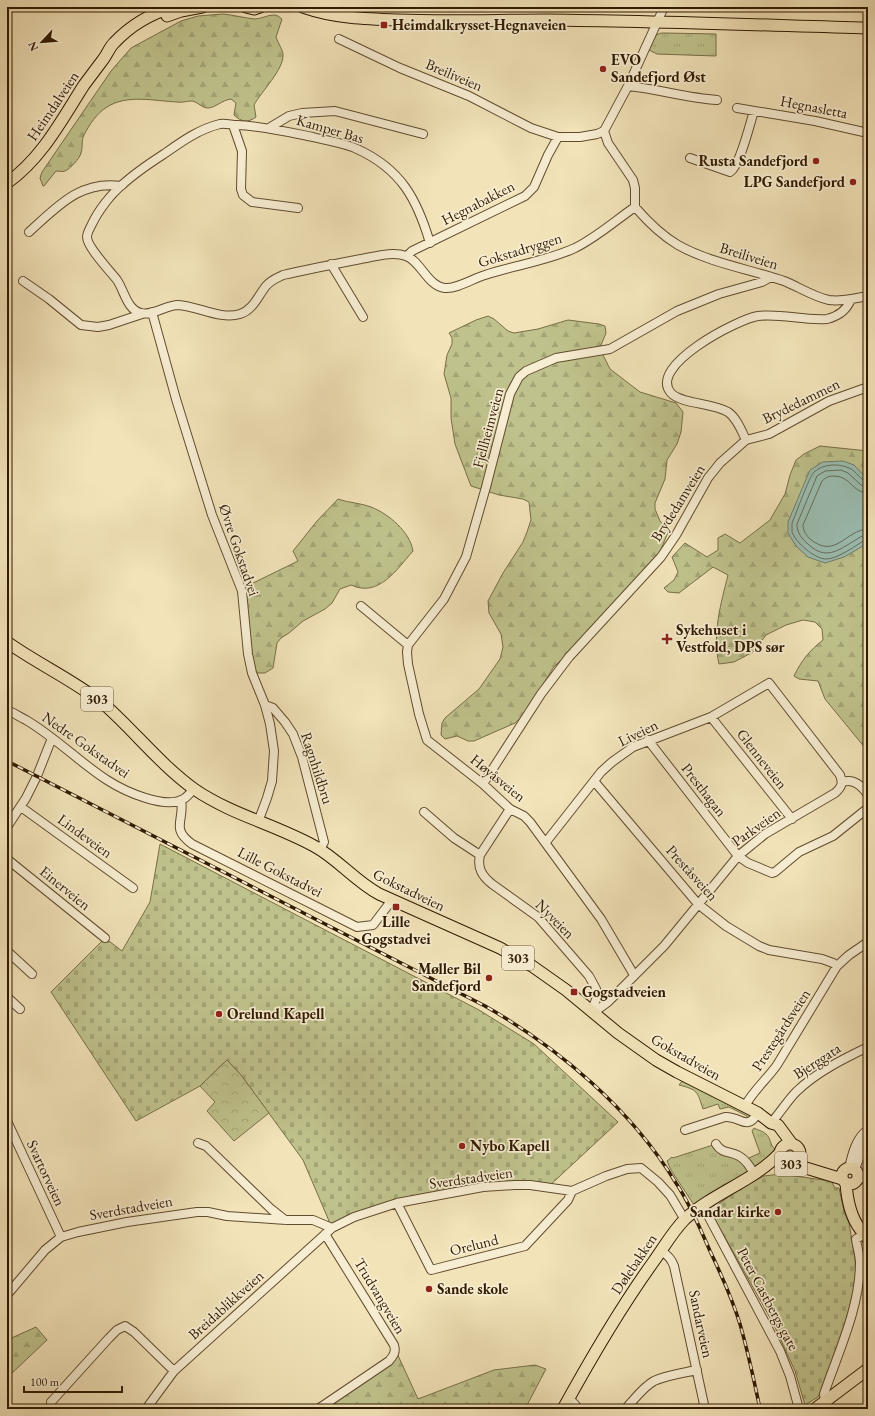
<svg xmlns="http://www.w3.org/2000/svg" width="875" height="1416" font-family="'EB Garamond',serif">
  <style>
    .grass { fill: url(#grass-tufts); stroke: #786e46 }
    .forest { fill: url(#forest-firs); stroke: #786e46 }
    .cemetery { fill: url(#cemetery-stones); stroke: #786e46 }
    .park { fill: url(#park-crowns); stroke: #786e46 }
    .water { fill: #9bbeb2; stroke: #707c6b }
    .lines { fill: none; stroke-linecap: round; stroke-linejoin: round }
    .shore { stroke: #666c59; stroke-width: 1 }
    .minor-casing { stroke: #604c2e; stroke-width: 10 }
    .major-casing { stroke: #301a00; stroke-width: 13 }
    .minor { stroke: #f7edd2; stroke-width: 8 }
    .major { stroke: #f2e3b9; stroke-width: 11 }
    .rail-casing { stroke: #301a00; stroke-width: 3.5 }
    .rail { stroke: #f7edd2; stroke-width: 2; stroke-dasharray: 6; stroke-linecap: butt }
    .poi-dot { fill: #8f2418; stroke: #f7edd2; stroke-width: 1.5 }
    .labels { text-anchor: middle; stroke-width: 3.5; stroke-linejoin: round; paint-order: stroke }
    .shield { fill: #f7edd2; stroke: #6c593f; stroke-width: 1 }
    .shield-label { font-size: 14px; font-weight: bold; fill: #301a00 }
    .poi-label { font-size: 15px; font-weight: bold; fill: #301a00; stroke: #f7edd2; text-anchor: start }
    .street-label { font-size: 15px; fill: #301a00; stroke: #f7edd2 }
  </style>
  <defs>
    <pattern id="grass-tufts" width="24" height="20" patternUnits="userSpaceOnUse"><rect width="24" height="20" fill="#bfc28c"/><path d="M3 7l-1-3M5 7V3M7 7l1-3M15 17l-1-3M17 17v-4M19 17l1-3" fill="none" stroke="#a4a677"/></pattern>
    <pattern id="forest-firs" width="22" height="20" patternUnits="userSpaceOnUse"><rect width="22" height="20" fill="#bfc28c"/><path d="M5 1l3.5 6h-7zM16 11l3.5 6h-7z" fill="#a4a677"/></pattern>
    <pattern id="cemetery-stones" width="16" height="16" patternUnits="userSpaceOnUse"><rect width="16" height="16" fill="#bfc28c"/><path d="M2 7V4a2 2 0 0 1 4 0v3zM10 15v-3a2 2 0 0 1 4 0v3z" fill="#a4a677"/></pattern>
    <pattern id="park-crowns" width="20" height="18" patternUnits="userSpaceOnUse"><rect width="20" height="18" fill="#bfc28c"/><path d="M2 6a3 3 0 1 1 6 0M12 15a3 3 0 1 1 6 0" fill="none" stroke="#a4a677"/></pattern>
  </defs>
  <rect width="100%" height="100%" fill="#f2e3b9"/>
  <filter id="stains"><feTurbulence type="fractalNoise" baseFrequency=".005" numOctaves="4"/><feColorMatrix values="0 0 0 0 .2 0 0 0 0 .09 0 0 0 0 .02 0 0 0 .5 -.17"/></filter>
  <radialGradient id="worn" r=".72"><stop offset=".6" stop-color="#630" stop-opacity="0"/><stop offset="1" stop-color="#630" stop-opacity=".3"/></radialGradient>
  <path class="grass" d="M665 33 716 34V56L657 54 649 50C650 46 654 37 658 34 660 33 662 33 665 33Z
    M683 1080 749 1113 750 1116 747 1120V1116L729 1107 720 1109 718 1104 703 1109C697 1091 698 1090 679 1085Z
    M754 1128C757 1130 763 1131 766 1134 771 1138 770 1146 775 1149L773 1153 764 1162 694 1205 671 1170 667 1161 672 1157 673 1158 716 1144 746 1162 749 1158 760 1153 752 1131Z"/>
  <path class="forest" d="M223 14C234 15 244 18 255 19 261 19 267 15 274 15 278 15 279 17 282 19L276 37C278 43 283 50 283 55 284 69 261 92 254 105L256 117C248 123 241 122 234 115L236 103 231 99C222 100 215 108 208 108 202 108 198 102 192 101 186 101 182 103 177 102 155 101 127 94 107 107 97 113 89 125 84 135 81 141 83 147 81 153 80 158 70 169 65 171 63 172 58 171 56 171L44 186H43L40 178 42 172 111 71 131 48 181 21 198 16Z
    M488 316 494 319 508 331 514 333 538 329 568 320 599 324 605 326 606 333 601 345V351L610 369 640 392 676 403 683 412 681 432 677 444 667 460 665 479 655 503V509L660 521 669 530 659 554 577 645 562 659 553 668 525 714 515 723 474 741H468L457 736 445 739 441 735 442 723 445 718 479 689 500 659 503 647 501 634 489 613 488 601 503 573 523 542 527 532 531 520 529 502 523 499 499 495 471 486 455 444 451 418V398L444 374 447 355 452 344V338L449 333 476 320Z
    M820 446 868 451V754L866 749 825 699 818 681 799 679 794 676C801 661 810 650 823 640L822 629 815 622 803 620 786 625 766 635 753 652 734 662 719 664C712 634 721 603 728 575L713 567 679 593 668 592 664 588 674 580 678 572 672 557 685 543 707 557 718 550V538L725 534 740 543 770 520 785 494 790 475 796 460 804 454Z
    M338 499C349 503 361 503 371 507 389 514 410 532 413 551 397 569 379 598 351 585L340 589 332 603 325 609 303 621 289 633 281 638 277 643 273 668 265 673H252L245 587 298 561 293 551 317 521Z
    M36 1327 47 1340 10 1375 7 1384V1340Z
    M396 1351 418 1399 494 1370 535 1365 546 1369 525 1409H325L354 1386 371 1368Z"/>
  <path class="cemetery" d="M160 844 479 1010 534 1044 618 1122 547 1188 514 1185 397 1203 332 1228 303 1160 241 1075 227 1060 200 1086 136 1121 51 992 105 938 122 951 150 902Z
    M780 1174 831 1181 835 1188H839L844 1211 849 1223 855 1259 856 1278 854 1295 830 1370 818 1397 805 1405 795 1371 773 1323 713 1216 719 1204 740 1188 764 1176Z"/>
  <path class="park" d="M227 1060 241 1075 269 1113 234 1141 207 1111 215 1102 200 1086Z"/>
  <path class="water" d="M843 461 854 465 868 480V543L844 557 825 563 808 557 796 546 788 533V522L810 470 823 462Z"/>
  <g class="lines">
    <path class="shore" d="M868 482C860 481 857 471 849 468 838 463 823 464 814 472 809 477 796 514 792 523 792 526 792 529 792 532 796 543 814 558 825 559 836 560 855 546 865 540H868
      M868 487 861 485 848 473 841 470 825 471 817 476 797 524C797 533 802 539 809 545 826 560 837 551 854 541 859 538 862 535 868 535
      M868 493C852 493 851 476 834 476 829 476 826 477 822 481L803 525C803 530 806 535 810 539 836 560 845 530 868 529"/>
    <defs>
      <path id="minor" d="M339 39 400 68 469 96 531 128 558 137H580L597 134 604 131
        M628 86C658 89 687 98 717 100
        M737 108 815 121 868 133
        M233 125 242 151 241 189 243 195 252 202 298 208
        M269 128 289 116 302 113 335 111 423 134
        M604 131 628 86 664 7
        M690 158 730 172C740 166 750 123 754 111
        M635 207C648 222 661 235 678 245 710 263 749 269 784 281 799 287 814 297 829 300 842 302 855 298 868 296
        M29 232C57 207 80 180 121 186
        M430 243C417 199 401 169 357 149 344 143 328 141 313 137 288 132 263 126 237 125 232 125 225 123 220 124 199 129 181 142 164 154 150 163 135 173 122 185 111 194 98 211 92 224 90 228 87 233 87 237 87 247 110 271 117 280 124 290 127 310 141 313 153 316 166 305 178 305 198 306 220 320 240 314 253 310 258 296 266 286 271 280 277 278 283 275 309 269 335 264 361 259 374 257 392 251 406 256 421 261 427 286 445 288 457 289 474 278 485 275 515 265 547 261 575 248 597 237 616 220 635 207V188L633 180 608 143 604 131
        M407 256 412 251 525 196 534 187 548 155 558 137
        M331 264 363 317
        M23 281 49 299 81 325 98 327 109 325 142 314
        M152 312 176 399 212 515 242 591 248 654 252 673 265 705 270 724 274 751 272 781 267 798 258 822
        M746 440C742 432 737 418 728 412 713 403 681 404 671 393 647 366 738 319 758 316 781 313 804 321 827 319 839 316 847 310 851 299
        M361 606 408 645
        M408 645 444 599 466 557 486 487 510 394 519 377 526 371 556 358 610 349 677 311 719 294 762 282 771 277
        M408 645 407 652 408 664 419 714 427 740 483 784 510 809 524 816 530 822 601 919 634 975
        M265 705 273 708 285 722 293 734 302 757 324 842 320 850
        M7 710C14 713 20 717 26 720 55 737 79 762 107 780 124 791 167 811 185 798 189 795 191 792 194 788
        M711 717 792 819
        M648 740 738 856 748 863 772 873 775 872 799 852 833 836 868 808
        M594 781 698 904 726 926 759 946 769 950 822 959 833 963 837 966
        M843 782C854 778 862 786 868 795
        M483 784 541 694 569 657 661 557 676 535 708 478 720 463 746 440 769 434 829 401 868 387
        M181 800C185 821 170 828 192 844L357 927 373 925 392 900
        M21 807 133 888
        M510 809 480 855C477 868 482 876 492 884L538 917 589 976 596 989 597 997 591 1012
        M424 812 454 838 480 855
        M7 827 26 798 37 776 52 738
        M546 842 601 772 612 762 633 747 711 717 769 683 840 775C843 783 842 787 835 793L765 834 738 856 664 946 608 1002 597 1010 591 1012
        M7 859 105 938
        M7 951 32 974
        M7 997 20 1009
        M745 1106C752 1092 768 1078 777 1065L837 966 849 955 868 942
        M7 1121 61 1237
        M771 1123C780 1113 787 1101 797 1091 817 1072 843 1059 868 1047
        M685 1130 725 1117C741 1116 746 1132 758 1113
        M198 1143 206 1146 271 1209 285 1220
        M716 1144C722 1154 730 1151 739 1156 746 1160 751 1168 754 1174
        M849 1168C852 1155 856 1137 868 1130
        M855 1169 863 1148 868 1138
        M858 1177 868 1179
        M397 1203 431 1270 525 1246 568 1200 572 1191
        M703 1206 780 1351 790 1376 799 1409
        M661 1251C668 1256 671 1258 674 1266L705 1409
        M7 1295 45 1250 61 1237 78 1232 127 1222 197 1212H208L227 1216 286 1220H313L332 1228
        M569 1398 579 1409
        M825 1401 824 1394C838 1353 860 1307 860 1263 860 1255 857 1247 856 1239L865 1234
        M51 1402 109 1338 117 1330 125 1326 134 1332 174 1371
        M146 1409 174 1371 332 1228 354 1217 397 1203 483 1187 514 1185H530L572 1191 606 1176 627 1169 641 1168 658 1182 670 1195 685 1220
        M318 1409 389 1361C394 1355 396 1352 394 1345L325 1234
        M625 1409C634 1400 643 1387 654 1381 667 1375 683 1373 697 1370"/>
      <path id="major" d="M246 7 254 9 260 7
        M303 7C334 18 366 19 398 20 448 22 497 20 547 20 654 21 761 25 868 28
        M167 16 181 11 202 7
        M7 183C42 158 61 121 84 85 90 77 96 69 102 61 107 55 109 48 114 43 130 26 152 13 174 7
        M7 642C39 665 76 681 106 706 136 733 161 765 194 789 232 815 274 824 314 846 338 859 355 881 379 894L500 948 532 966 566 990 618 1033 656 1060 677 1072 758 1113 771 1123 778 1125 792 1144
        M780 1154a10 10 0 1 1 20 0a10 10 0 1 1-20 0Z
        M793 1164 842 1179
        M842 1176a8 8 0 1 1 16 0a8 8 0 1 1-16 0Z
        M846 1183C847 1198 851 1217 860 1229 863 1233 866 1235 868 1239
        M563 1409C591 1358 620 1308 654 1261 664 1247 673 1231 685 1219 713 1193 754 1181 780 1153
        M815 1409 868 1369"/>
    </defs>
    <use href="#minor" class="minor-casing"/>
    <use href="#major" class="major-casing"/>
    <use href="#minor" class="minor"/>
    <use href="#major" class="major"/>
    <defs>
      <path id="rail" d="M7 761 485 1006C559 1048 631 1109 676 1183 690 1204 700 1228 710 1251 721 1274 732 1298 740 1324 748 1352 754 1380 760 1409"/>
    </defs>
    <use href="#rail" class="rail-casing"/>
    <use href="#rail" class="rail"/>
  </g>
  <g class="poi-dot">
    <rect x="380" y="21" width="8" height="8" rx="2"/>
    <circle cx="603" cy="69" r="4"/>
    <circle cx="816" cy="161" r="4"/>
    <circle cx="853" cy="182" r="4"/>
    <path d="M665 633h4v4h4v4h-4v4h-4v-4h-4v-4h4z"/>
    <rect x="392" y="903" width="8" height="8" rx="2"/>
    <circle cx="489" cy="978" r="4"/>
    <rect x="570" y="988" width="8" height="8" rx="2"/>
    <circle cx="219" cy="1014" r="4"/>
    <circle cx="462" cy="1146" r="4"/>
    <circle cx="778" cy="1212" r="4"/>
    <circle cx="429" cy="1289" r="4"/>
  </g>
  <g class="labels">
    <g class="shield">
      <rect x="81" y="687" width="32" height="24" rx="3"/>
      <rect x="502" y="946" width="32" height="24" rx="3"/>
      <rect x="775" y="1152" width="32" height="24" rx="3"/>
    </g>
    <g class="shield-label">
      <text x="97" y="704">303</text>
      <text x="518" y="963">303</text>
      <text x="791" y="1169">303</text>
    </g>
    <g class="poi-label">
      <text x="392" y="30">Heimdalkrysset Hegnaveien</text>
      <text x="611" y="65">EVO<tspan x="611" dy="17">Sandefjord Øst</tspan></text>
      <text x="808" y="166" text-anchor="end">Rusta Sandefjord</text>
      <text x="845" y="187" text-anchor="end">LPG Sandefjord</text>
      <text x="676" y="635">Sykehuset i<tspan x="676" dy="17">Vestfold, DPS sør</tspan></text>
      <text x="396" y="927" text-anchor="middle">Lille<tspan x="396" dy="17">Gogstadvei</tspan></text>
      <text x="481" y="974" text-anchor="end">Møller Bil<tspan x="481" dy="17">Sandefjord</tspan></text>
      <text x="582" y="997">Gogstadveien</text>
      <text x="227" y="1019">Orelund Kapell</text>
      <text x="470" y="1151">Nybo Kapell</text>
      <text x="770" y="1217" text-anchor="end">Sandar kirke</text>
      <text x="437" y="1294">Sande skole</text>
    </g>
    <g class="street-label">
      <text transform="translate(454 75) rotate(23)" y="5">Breiliveien</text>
      <text transform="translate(53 106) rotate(-56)" y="5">Heimdalveien</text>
      <text transform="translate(814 107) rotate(11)" y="5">Hegnasletta</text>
      <text transform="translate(330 129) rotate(16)" y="5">Kamper Bas</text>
      <text transform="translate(478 203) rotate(-27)" y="5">Hegnabakken</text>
      <text transform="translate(520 250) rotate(-17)" y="5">Gokstadryggen</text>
      <text transform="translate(749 256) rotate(17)" y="5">Breiliveien</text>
      <text transform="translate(801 401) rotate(-26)" y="5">Brydedammen</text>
      <text transform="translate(488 428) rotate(-75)" y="5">Fjellheimveien</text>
      <text transform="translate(678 503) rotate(-58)" y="5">Brydedamveien</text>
      <text transform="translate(239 550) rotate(71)" y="5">Øvre Gokstadvei</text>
      <text transform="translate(638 733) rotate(-26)" y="5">Liveien</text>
      <text transform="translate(86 745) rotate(35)" y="5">Nedre Gokstadvei</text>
      <text transform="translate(762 759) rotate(52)" y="5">Glenneveien</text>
      <text transform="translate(317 768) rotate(72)" y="5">Ragnhildbru</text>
      <text transform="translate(498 778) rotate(39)" y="5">Høyåsveien</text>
      <text transform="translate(704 790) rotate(52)" y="5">Presthagan</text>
      <text transform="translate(756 827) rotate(-35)" y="5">Parkveien</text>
      <text transform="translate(85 836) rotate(36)" y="5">Lindeveien</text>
      <text transform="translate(280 872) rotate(27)" y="5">Lille Gokstadvei</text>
      <text transform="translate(692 873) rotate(48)" y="5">Preståsveien</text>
      <text transform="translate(65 888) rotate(39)" y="5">Einerveien</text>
      <text transform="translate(409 890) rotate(26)" y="5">Gokstadveien</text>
      <text transform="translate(555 919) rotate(45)" y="5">Nyveien</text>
      <text transform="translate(781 1030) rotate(-57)" y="5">Prestegårdsveien</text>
      <text transform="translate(686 1057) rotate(30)" y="5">Gokstadveien</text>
      <text transform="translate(817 1061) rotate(-33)" y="5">Bjerggata</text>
      <text transform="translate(46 1173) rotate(65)" y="5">Svartorveien</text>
      <text transform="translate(471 1178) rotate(-8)" y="5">Sverdstadveien</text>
      <text transform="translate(131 1208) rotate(-10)" y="5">Sverdstadveien</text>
      <text transform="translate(474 1245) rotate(-14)" y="5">Orelund</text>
      <text transform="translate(634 1264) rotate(-56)" y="5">Dølebakken</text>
      <text transform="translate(380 1296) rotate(59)" y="5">Trudvangveien</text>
      <text transform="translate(768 1299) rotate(62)" y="5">Peter Castbergs gate</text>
      <text transform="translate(226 1305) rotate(-42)" y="5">Breidablikkveien</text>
      <text transform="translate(701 1324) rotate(78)" y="5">Sandarveien</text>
    </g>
  </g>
  <rect width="875" height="1416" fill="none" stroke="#f2e3b9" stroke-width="24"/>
  <rect x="8" y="8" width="859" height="1400" fill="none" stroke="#301a00" stroke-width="2"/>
  <rect x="12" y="12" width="851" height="1392" fill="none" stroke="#301a00"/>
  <g transform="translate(42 42) rotate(244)" stroke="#f7edd2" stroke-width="3" paint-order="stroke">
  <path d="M0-3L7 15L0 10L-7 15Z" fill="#301a00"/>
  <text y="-6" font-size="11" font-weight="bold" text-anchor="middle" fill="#301a00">N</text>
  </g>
  <path d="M24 1386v6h98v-6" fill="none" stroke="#301a00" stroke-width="2"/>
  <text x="30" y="1386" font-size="12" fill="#301a00" stroke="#f7edd2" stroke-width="3" paint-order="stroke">100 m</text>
  <rect width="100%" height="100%" filter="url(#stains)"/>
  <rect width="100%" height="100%" fill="url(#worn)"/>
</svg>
